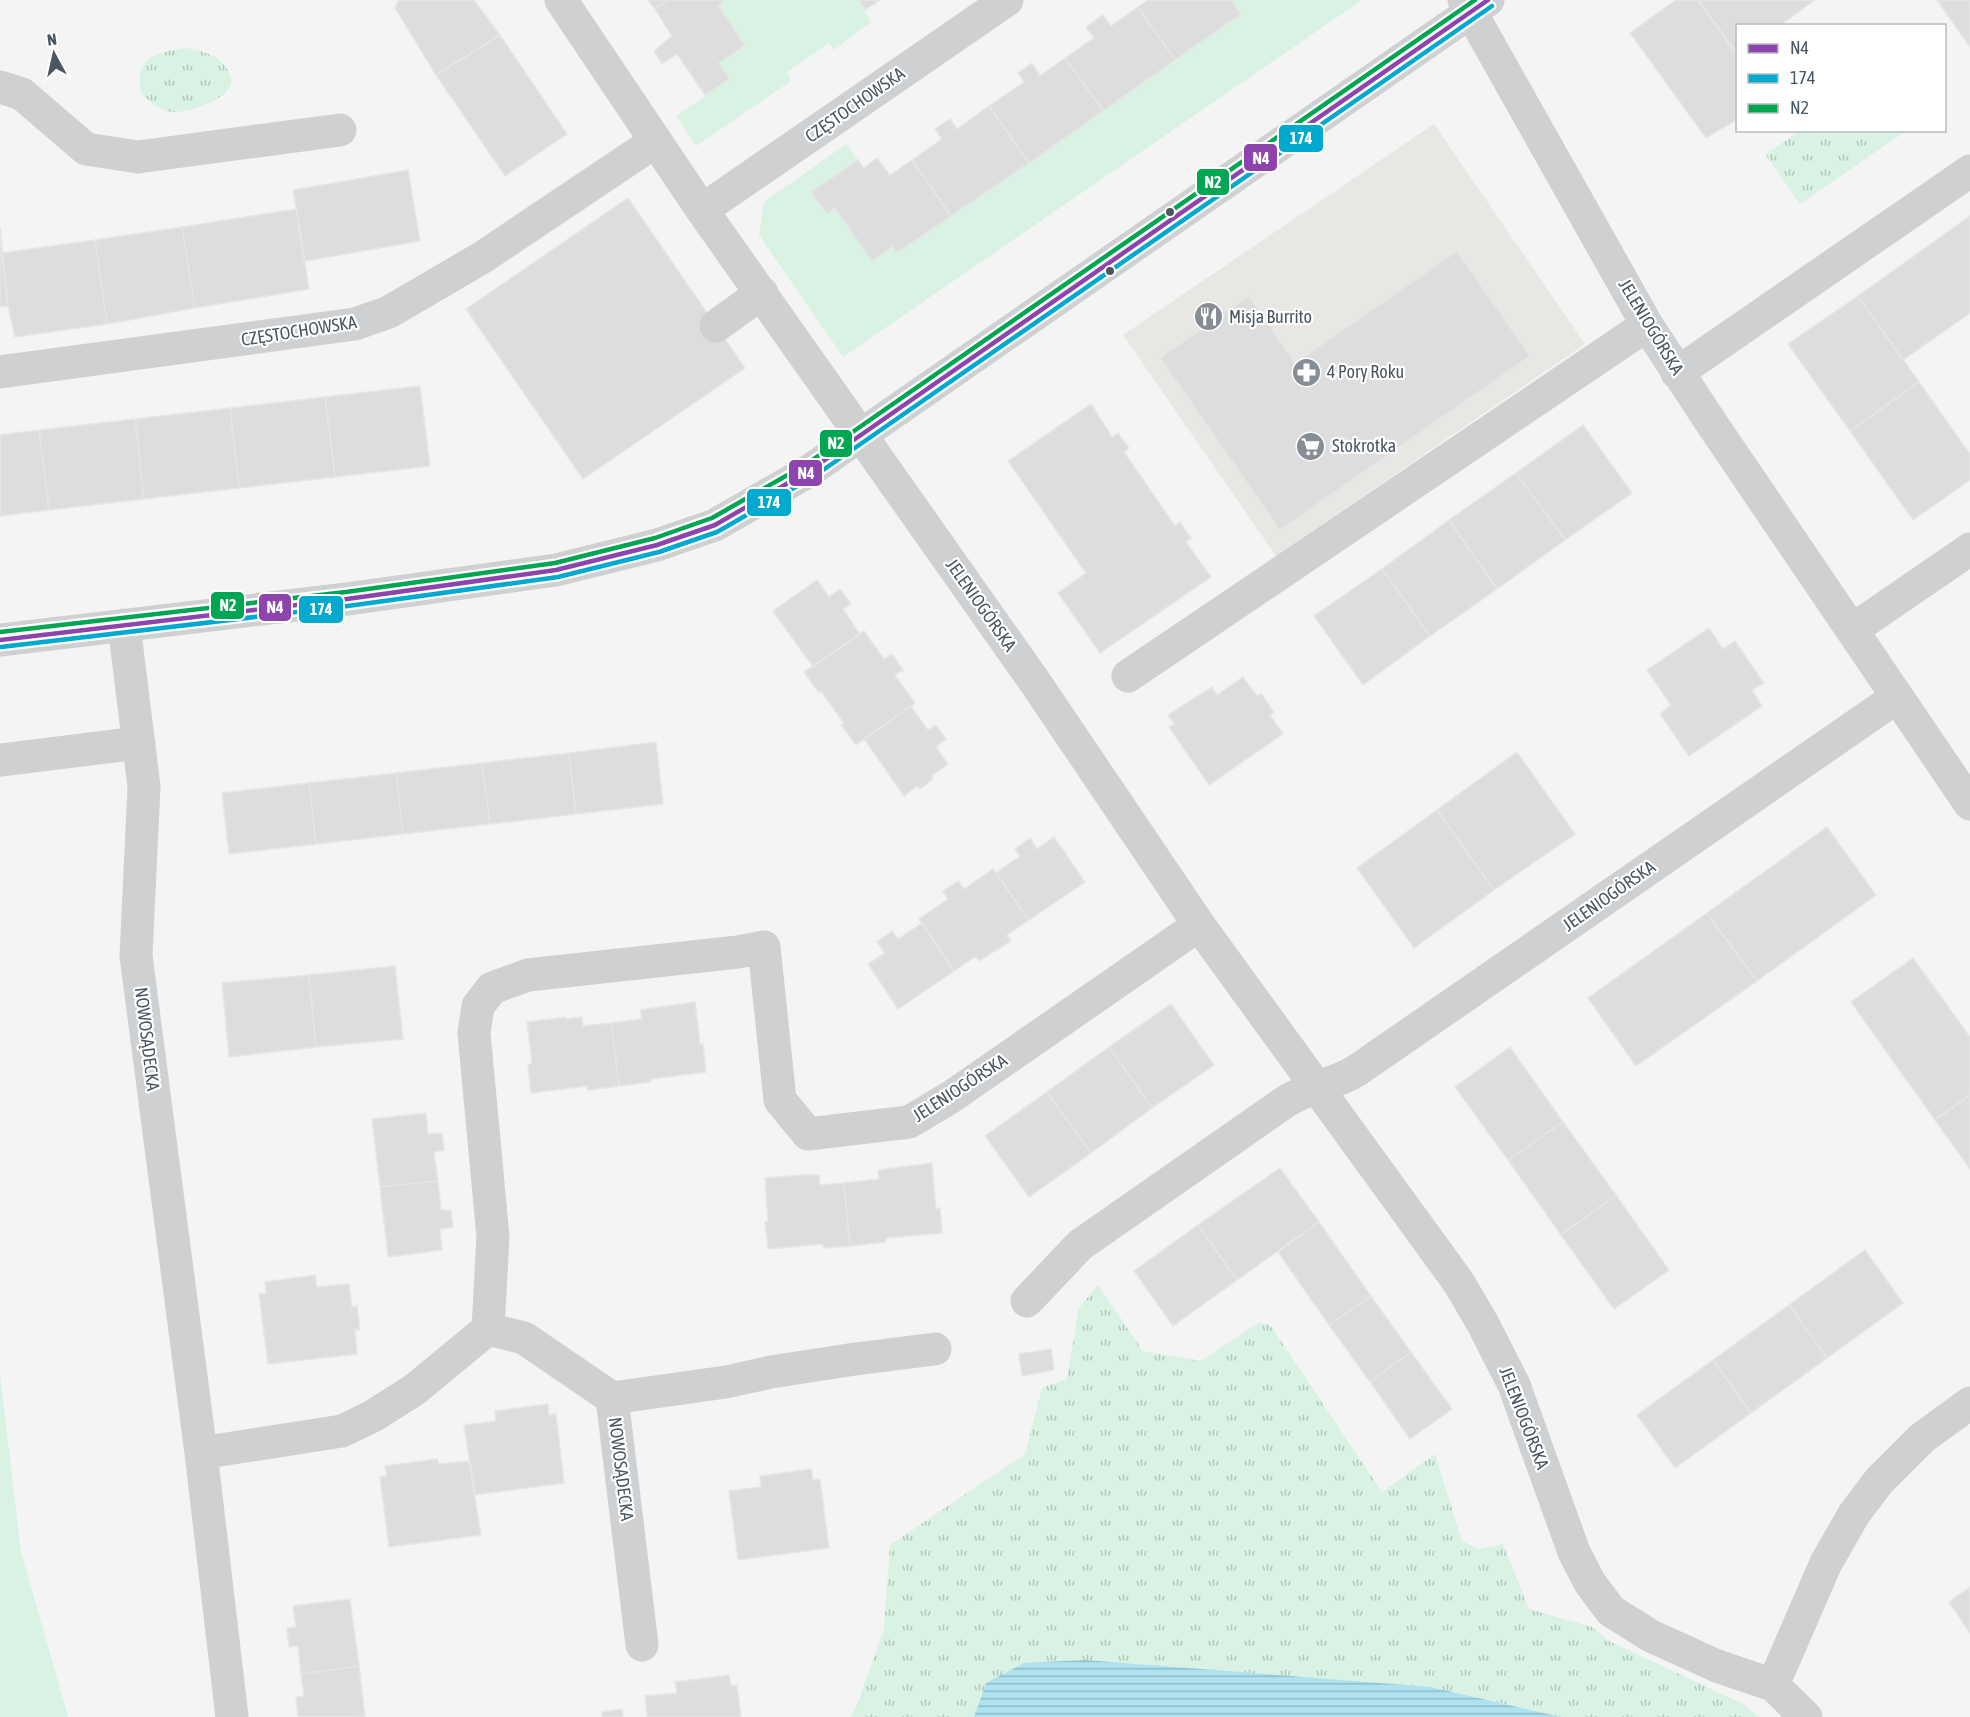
<svg xmlns="http://www.w3.org/2000/svg" width="1970" height="1717" font-family="'Asap Condensed',sans-serif">
  <style>
    .commercial { fill: #e8e7e3 }
    .grass { fill: #d9f2e3 }
    .park { fill: url(#park-tufts) }
    .water { fill: url(#water-rules) }
    .building { fill: #ddddde; stroke: #e5e6e7; stroke-width: 1.5 }
    .lines { fill: none; stroke-linecap: round; stroke-linejoin: round }
    .minor { stroke: #ced0d2; stroke-width: 33 }
    .bus-1-casing { stroke: #fff; stroke-width: 9 }
    .bus-2-casing { stroke: #fff; stroke-width: 9 }
    .bus-3-casing { stroke: #fff; stroke-width: 9 }
    .bus-1 { stroke: #8e44ad; stroke-width: 4.5 }
    .bus-2 { stroke: #00a9ce; stroke-width: 4.5 }
    .bus-3 { stroke: #00a651; stroke-width: 4.5 }
    .bus-dot { fill: #4a5661; stroke: #fff; stroke-width: 2 }
    .labels { text-anchor: middle; stroke-width: 4.5; stroke-linejoin: round; paint-order: stroke }
    .street-label { font-size: 18px; fill: #4a5661; stroke: #fff }
    .poi-label { font-size: 18px; fill: #4a5661; stroke: #fff; text-anchor: start }
    .line-badge { stroke: #fff; stroke-width: 2 }
    .badge-label { font-size: 16px; text-anchor: middle; font-weight: bold; fill: #fff }
  </style>
  <defs>
    <pattern id="park-tufts" width="24" height="20" patternUnits="userSpaceOnUse" patternTransform="scale(1.5)"><rect width="24" height="20" fill="#d9f2e3"/><path d="M3 7l-1-3M5 7V3M7 7l1-3M15 17l-1-3M17 17v-4M19 17l1-3" fill="none" stroke="#b2c7bb"/></pattern>
    <pattern id="water-rules" width="6" height="5" patternUnits="userSpaceOnUse" patternTransform="scale(1.5)"><rect width="6" height="5" fill="#aee2f0"/><path d="M0 2.5h6" fill="none" stroke="#90bac6"/></pattern>
  </defs>
  <rect width="100%" height="100%" fill="#f4f4f4"/>
  <path class="commercial" d="M1434 124 1585 344 1276 556 1123 335Z"/>
  <path class="grass" d="M724 0H858L871 22 834 50 829 43 787 72 791 81 696 146 676 116 730 79 719 63 745 45 719 6Z
    M1232 0H1362L843 357 759 235 764 202 846 144 858 160 812 193 826 214 835 208 872 261 892 247 897 253 1241 14Z
    M0 1375 21 1552 68 1717H0Z"/>
  <path class="park" d="M185 48C204 51 223 56 230 75 232 79 232 84 229 88 221 102 181 116 166 111 156 108 147 99 140 92 140 86 139 78 140 73 145 53 169 51 185 48Z
    M1800 131V130L1906 131 1800 204 1765 154Z
    M1098 1285 1143 1351 1201 1361 1258 1323 1270 1325 1382 1492 1435 1454 1462 1541 1479 1549 1503 1544 1529 1609 1592 1627 1609 1641 1743 1704 1758 1717H1561L1431 1687 986 1683 974 1717H850L858 1703 884 1628 890 1545 1025 1454 1042 1388 1067 1379 1079 1308Z"/>
  <path class="water" d="M1085 1660 1431 1687 1561 1717H974L986 1683 1024 1663Z"/>
  <path class="building" d="M399 0H474L500 35 436 75 395 8Z
    M648 0H669L655 9Z
    M669 0H724L719 6 745 45 719 63 730 79 705 95 677 54 662 64 654 51 672 36 655 9Z
    M858 0H880L865 10Z
    M1148 0H1232L1241 14 1175 60 1138 7Z
    M1676 0H1698L1738 55V119L1706 138 1630 33Z
    M1698 0H1815L1779 26H1738L1737 55Z
    M1937 0H1970V47Z
    M1138 7 1175 60 1103 111 1065 58 1094 38 1086 27 1103 15 1111 26Z
    M500 35 567 134 505 176 436 75Z
    M1065 58 1103 111 1029 163 989 106 1024 82 1018 73 1032 63 1040 76Z
    M989 106 1029 163 951 216 912 160 942 139 935 129 950 119 957 129Z
    M877 158 890 175 912 160 951 216 897 253 892 247 872 261 835 208 827 214 811 192 858 160 864 168Z
    M408 170 420 241 305 261 293 190Z
    M628 198 745 368 583 479 466 309Z
    M296 209 309 289 195 308 182 227Z
    M1970 216V313L1903 360 1858 296Z
    M0 227 8 306 0 307Z
    M182 227 195 308 107 324 95 240Z
    M95 240 107 324 15 337 8 306 2 253Z
    M1457 251 1530 356 1280 530 1160 358 1249 296 1295 363Z
    M1858 296 1919 382 1850 431 1788 344Z
    M1919 382 1970 454V480L1913 520 1850 431Z
    M420 386 430 466 335 477 325 397Z
    M325 397 335 477 239 488 230 408Z
    M1091 404 1112 437 1118 433 1129 448 1124 452 1175 526 1180 522 1191 538 1186 542 1211 577 1100 653 1058 593 1086 573 1008 461Z
    M230 408 239 488 144 499 135 419Z
    M135 419 144 499 49 510 39 430Z
    M1583 425 1632 493 1565 540 1516 473Z
    M39 430 49 510 0 516V435Z
    M1516 473 1565 540 1497 589 1449 520Z
    M1449 520 1497 589 1430 636 1382 569Z
    M1382 569 1430 636 1363 685 1314 616Z
    M817 580 829 597 840 589 851 604 843 609 859 633 864 631 813 667 773 611Z
    M1709 628 1723 649 1735 641 1764 683 1752 690 1762 706 1689 756 1660 714 1671 705 1647 670Z
    M864 631 884 659 892 654 903 670 895 675 915 703 856 745 841 725 844 723 821 691 819 693 804 672Z
    M1243 677 1257 696 1261 693 1274 712 1270 715 1283 734 1209 785 1169 727 1175 724 1168 715 1212 687 1217 695Z
    M915 703 911 707 928 730 936 725 946 739 936 747 948 764 931 776 933 779 920 789 917 786 904 796 864 739Z
    M656 742 663 804 576 814 569 753Z
    M1517 752 1575 834 1494 890 1437 810Z
    M569 753 576 814 490 824 482 763Z
    M482 763 490 824 403 834 396 773Z
    M396 773 403 834 316 844 309 783Z
    M309 783 316 844 229 854 222 793Z
    M1437 810 1494 890 1414 948 1357 868Z
    M1827 827 1876 895 1757 981 1707 913Z
    M1054 837 1085 882 1029 920 996 873 1020 856 1015 849 1030 838 1037 849Z
    M993 869 1029 920 1007 935 1011 941 979 961 976 956 954 971 919 919 948 899 943 891 958 881 964 889Z
    M1707 913 1757 981 1636 1066 1588 998Z
    M922 923 954 971 898 1009 868 964 885 953 877 942 892 931 898 939Z
    M1913 958 1970 1037V1095L1935 1120 1851 1002Z
    M395 966 403 1039 316 1047 309 975Z
    M309 975 316 1047 229 1057 222 983Z
    M695 1002 700 1044H703L706 1072 651 1079V1082L619 1086 611 1023 642 1019 640 1010Z
    M1171 1004 1214 1065 1152 1108 1109 1047Z
    M566 1017V1019L582 1017 583 1026 611 1023 619 1086 588 1090 587 1086 531 1093 528 1064H532L527 1022Z
    M1109 1047 1152 1108 1091 1153 1047 1092Z
    M1510 1047 1563 1122 1508 1160 1455 1087Z
    M1047 1092 1091 1153 1029 1197 985 1136Z
    M1970 1095V1169L1935 1120Z
    M426 1113 428 1134 442 1133 444 1150 434 1152 438 1181 380 1187 372 1119Z
    M1563 1122 1616 1195 1561 1235 1508 1160Z
    M932 1163 936 1209 940 1208 942 1233 886 1238V1242L850 1246 844 1183 879 1179 878 1170Z
    M1280 1168 1319 1222 1237 1280 1198 1225Z
    M802 1175H819L820 1185 844 1183 850 1246 824 1248 823 1244 768 1249 765 1222 768 1221 765 1178Z
    M438 1181 441 1210H451L453 1227 440 1229 442 1250 388 1257 380 1187Z
    M1616 1195 1669 1270 1614 1309 1561 1235Z
    M1319 1222 1371 1296 1329 1325 1278 1252Z
    M1198 1225 1237 1280 1173 1326 1134 1271Z
    M1865 1250 1903 1303 1827 1358 1789 1305Z
    M315 1275 317 1287 349 1284 352 1307 357 1306 360 1330H355L357 1354 268 1364 259 1294 266 1293 265 1282Z
    M1371 1296 1411 1352 1370 1382 1329 1325Z
    M1789 1305 1827 1358 1751 1413 1713 1360Z
    M1051 1349 1054 1370 1022 1376 1019 1354Z
    M1411 1352 1452 1409 1410 1439 1370 1382Z
    M1713 1360 1751 1413 1675 1468 1637 1415Z
    M548 1404 549 1415 556 1414 564 1483 475 1495 464 1425 496 1421 495 1411Z
    M437 1459 439 1464 469 1461 481 1535 389 1547 380 1477 387 1476 385 1466Z
    M811 1469 813 1480 820 1479 829 1548 738 1560 729 1491 761 1487 760 1476Z
    M1970 1587V1633L1949 1602Z
    M350 1599 359 1666 301 1674 298 1646 289 1647 287 1628 296 1627 293 1606Z
    M359 1666 365 1717 298 1716 296 1697 304 1696 301 1674Z
    M729 1675 731 1686 737 1685 741 1717H647L645 1696 677 1693 675 1682Z
    M622 1709 623 1717H602V1712Z"/>
  <g class="lines">
    <path class="minor" d="M561 0 702 210 1037 685 1199 925 1459 1283 1483 1324 1514 1385 1574 1552 1590 1583 1611 1611 1651 1636 1717 1666 1773 1685 1806 1717
      M1464 0 1647 325 1712 424 1970 804
      M0 87 22 94 86 149 138 157 340 130
      M702 210 1007 0
      M716 326 762 293
      M0 372 355 324 389 312 483 257 656 141
      M1677 373 1970 171
      M124 625 144 787 136 956 201 1453 232 1717
      M1852 630 1970 549
      M0 640 347 599 556 570 657 545 715 525 809 471 1488 0
      M1128 676 1647 325
      M0 760 139 743
      M1027 1301 1080 1245 1285 1102C1307 1087 1333 1085 1356 1071L1897 697
      M488 1329 493 1237 474 1033 478 1006 492 988 528 975 738 952 764 947 780 1100 808 1134 909 1122 951 1097 1199 925
      M488 1329 524 1338 612 1398 642 1645
      M612 1398 726 1382 771 1372 855 1359 935 1349
      M201 1453 342 1431 373 1416 414 1390 488 1329
      M1773 1685 1826 1563 1854 1514 1879 1481 1922 1438 1970 1403"/>
    <defs>
      <path id="bus-1" d="M0 640 347 599 556 570 657 545 715 525 809 471 1488 0"/>
      <path id="bus-2" d="M1 647 348 606 558 577 659 552 717 532 813 477 1492 6"/>
      <path id="bus-3" d="M0 632 346 592 555 563 655 538 712 518 805 465 1475 0"/>
    </defs>
    <use href="#bus-1" class="bus-1-casing"/>
    <use href="#bus-2" class="bus-2-casing"/>
    <use href="#bus-3" class="bus-3-casing"/>
    <use href="#bus-1" class="bus-1"/>
    <use href="#bus-2" class="bus-2"/>
    <use href="#bus-3" class="bus-3"/>
  </g>
  <defs>
    <symbol id="restaurant-disc" viewBox="-11 -11 22 22"><circle r="9.5" fill="#868d94" stroke="#fff"/><path d="M-5-6h1v4h1v-4h1v4h1v-4h1v5L-1.5 .5V6h-2V.5L-5-1ZM5-6V6H3V1.5H1.5Q1.5-4 5-6Z" fill="#fff"/></symbol>
    <symbol id="pharmacy-disc" viewBox="-11 -11 22 22"><circle r="9.5" fill="#868d94" stroke="#fff"/><path d="M-2-6h4v4h4v4h-4v4h-4v-4h-4v-4h4Z" fill="#fff"/></symbol>
    <symbol id="supermarket-disc" viewBox="-11 -11 22 22"><circle r="9.5" fill="#868d94" stroke="#fff"/><path d="M-6-5.5h2.5l.6 2H6L4.5 2H-2.5L-4.4-4H-6ZM-1.5 3.2a1.3 1.3 0 1 0 .1 0ZM3 3.2a1.3 1.3 0 1 0 .1 0Z" fill="#fff"/></symbol>
  </defs>
  <g fill-rule="evenodd">
    <use href="#restaurant-disc" x="1192" y="300" width="33" height="33"/>
    <use href="#pharmacy-disc" x="1290" y="356" width="33" height="33"/>
    <use href="#supermarket-disc" x="1294" y="430" width="33" height="33"/>
  </g>
  <g class="bus-dot">
    <circle cx="1170" cy="212" r="5"/>
    <circle cx="1110" cy="271" r="5"/>
  </g>
  <g class="labels">
    <g class="street-label">
      <text transform="translate(855 105) rotate(-35)" y="6">CZĘSTOCHOWSKA</text>
      <text transform="translate(1651 327) rotate(59)" y="6">JELENIOGÓRSKA</text>
      <text transform="translate(299 331) rotate(-9)" y="6">CZĘSTOCHOWSKA</text>
      <text transform="translate(981 605) rotate(55)" y="6">JELENIOGÓRSKA</text>
      <text transform="translate(1609 896) rotate(-35)" y="6">JELENIOGÓRSKA</text>
      <text transform="translate(147 1039) rotate(83)" y="6">NOWOSĄDECKA</text>
      <text transform="translate(960 1088) rotate(-33)" y="6">JELENIOGÓRSKA</text>
      <text transform="translate(1524 1418) rotate(69)" y="6">JELENIOGÓRSKA</text>
      <text transform="translate(621 1469) rotate(83)" y="6">NOWOSĄDECKA</text>
    </g>
    <g class="poi-label">
      <text x="1229" y="323">Misja Burrito</text>
      <text x="1327" y="378">4 Pory Roku</text>
      <text x="1332" y="452">Stokrotka</text>
    </g>
  </g>
  <g class="line-badge">
    <rect x="1278" y="124" width="46" height="29" rx="6" fill="#00a9ce"/>
    <rect x="1243" y="143" width="35" height="29" rx="6" fill="#8e44ad"/>
    <rect x="1196" y="168" width="34" height="28" rx="6" fill="#00a651"/>
    <rect x="819" y="429" width="34" height="29" rx="6" fill="#00a651"/>
    <rect x="788" y="459" width="35" height="28" rx="6" fill="#8e44ad"/>
    <rect x="746" y="488" width="46" height="29" rx="6" fill="#00a9ce"/>
    <rect x="210" y="591" width="35" height="29" rx="6" fill="#00a651"/>
    <rect x="258" y="593" width="34" height="29" rx="6" fill="#8e44ad"/>
    <rect x="298" y="595" width="46" height="29" rx="6" fill="#00a9ce"/>
  </g>
  <g class="badge-label">
    <text x="1301" y="144">174</text>
    <text x="1261" y="164">N4</text>
    <text x="1213" y="188">N2</text>
    <text x="836" y="449">N2</text>
    <text x="806" y="479">N4</text>
    <text x="769" y="508">174</text>
    <text x="228" y="611">N2</text>
    <text x="275" y="613">N4</text>
    <text x="321" y="615">174</text>
  </g>
  <rect x="1736" y="24" width="210" height="108" fill="#ffffff" stroke="#b7bbc0" stroke-width="1.5"/>
  <rect x="1748" y="44" width="30" height="9" fill="#8e44ad" stroke="#b7bbc0" stroke-width="1.5"/>
  <text x="1790" y="54" font-size="18" fill="#4a5661">N4</text>
  <rect x="1748" y="74" width="30" height="9" fill="#00a9ce" stroke="#b7bbc0" stroke-width="1.5"/>
  <text x="1790" y="84" font-size="18" fill="#4a5661">174</text>
  <rect x="1748" y="104" width="30" height="9" fill="#00a651" stroke="#b7bbc0" stroke-width="1.5"/>
  <text x="1790" y="114" font-size="18" fill="#4a5661">N2</text>
  <g transform="translate(54 54) rotate(352)" stroke="#ffffff" stroke-width="4.5" paint-order="stroke">
  <path d="M0-4.5L10 22L0 15L-10 22Z" fill="#4a5661"/>
  <text y="-9" font-size="16" font-weight="bold" text-anchor="middle" fill="#4a5661">N</text>
  </g>
</svg>
